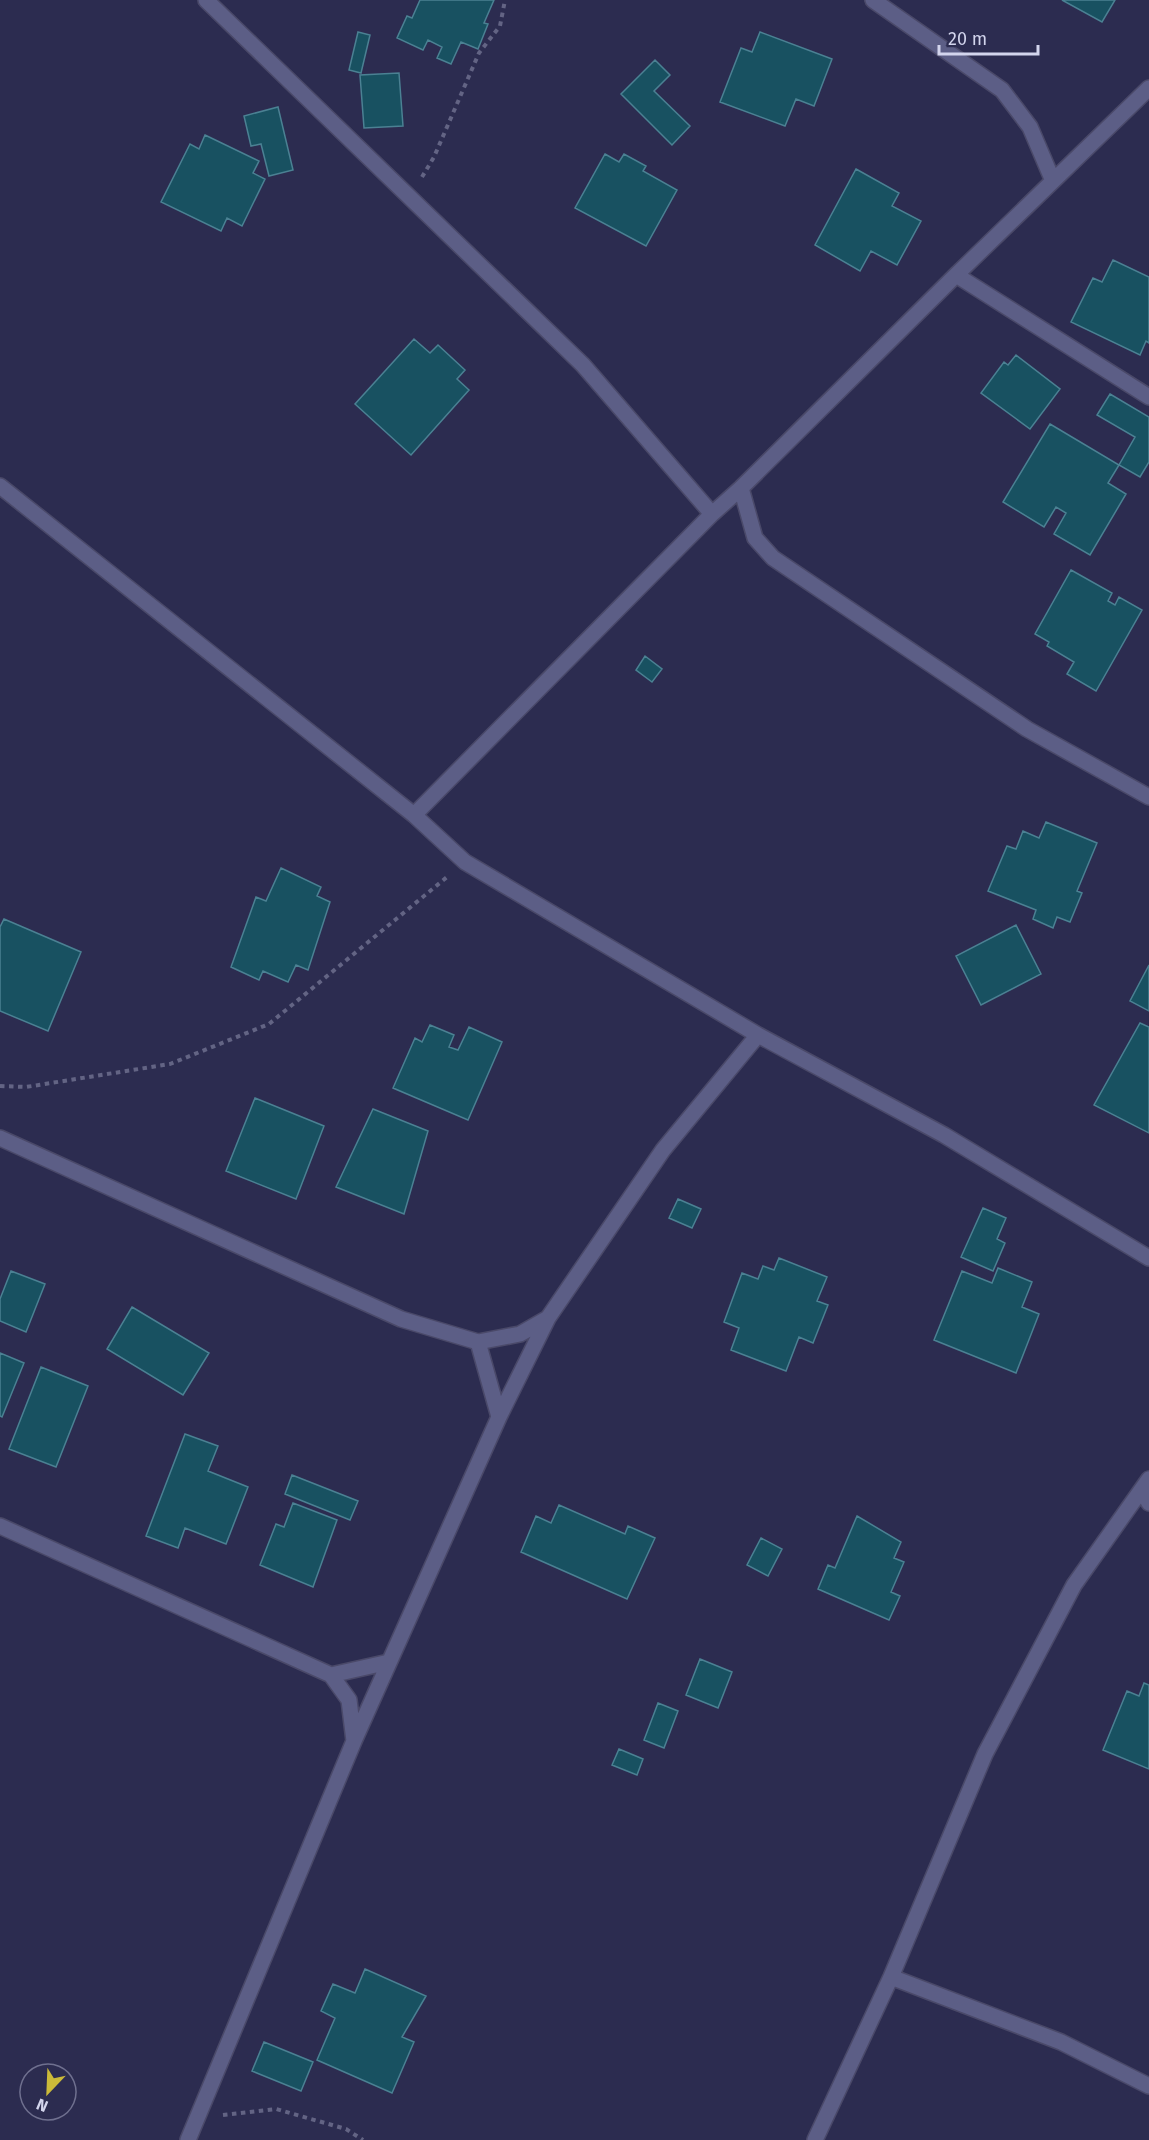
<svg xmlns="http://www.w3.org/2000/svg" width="1149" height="2140" font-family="'Fira Sans',sans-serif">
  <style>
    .building { fill: #185161; stroke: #4b8193; stroke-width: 1.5 }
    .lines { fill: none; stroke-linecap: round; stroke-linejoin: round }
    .minor-casing { stroke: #4a4969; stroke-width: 18 }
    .path { stroke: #636484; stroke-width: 4; stroke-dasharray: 4.5 4.5; stroke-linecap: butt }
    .minor { stroke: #5c5e86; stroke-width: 15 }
  </style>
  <rect width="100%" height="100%" fill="#2c2c50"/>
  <path class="building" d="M420 0H494L484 23 488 24 478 49 461 42 451 64 437 58 442 47 428 40 423 50 397 38 407 16 412 18Z
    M1062 0H1115L1102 22Z
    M358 32 370 35 361 73 349 70Z
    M760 32 832 59 814 106 796 99 785 126 720 102 741 48 752 52Z
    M655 60 670 75 654 91 690 126 672 145 621 94Z
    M399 73 403 126 364 128 360 75Z
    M278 107 293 170 269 176 261 144 251 146 244 116Z
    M205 135 259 161 253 173 265 179 242 226 227 218 221 231 161 202 190 144 199 149Z
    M605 154 619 162 624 154 646 166 643 171 677 190 646 246 575 208Z
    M856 169 899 193 892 206 921 221 897 265 871 251 860 271 815 245Z
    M1113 260 1149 277V343L1146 341 1140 355 1071 322 1093 278 1102 282Z
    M414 339 430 353 438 345 465 370 457 379 469 390 411 455 355 404Z
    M1016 355 1060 389 1030 429 981 393 1004 362 1008 365Z
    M1110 394 1149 417V462L1140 477 1119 465 1135 437 1097 415Z
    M1050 424 1119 465 1108 483 1126 494 1090 555 1054 534 1066 513 1056 507 1044 527 1003 502Z
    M1071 570 1112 593 1108 601 1115 605 1119 597 1142 610 1096 691 1067 674 1074 662 1047 646 1049 642 1035 634Z
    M645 656 662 669 652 682 636 670Z
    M1046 822 1097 843 1077 891 1082 893 1070 922 1057 917 1053 928 1033 919 1036 910 988 891 1007 846 1016 849 1023 831 1039 838Z
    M281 868 321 887 317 896 330 902 308 970 296 965 288 982 263 971 259 980 231 967 256 897 266 901Z
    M4 919 81 952 48 1031 0 1011V927Z
    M1016 925 1041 974 981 1005 956 956Z
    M1149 965V1011L1130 1001Z
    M1140 1023 1149 1027V1133L1094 1105Z
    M430 1025 454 1035 449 1047 458 1050 469 1027 502 1042 468 1120 393 1088 415 1038 422 1042Z
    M255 1098 324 1126 296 1199 226 1171Z
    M373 1109 428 1131 404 1214 336 1187Z
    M678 1199 701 1209 692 1228 669 1218Z
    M983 1208 1006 1218 997 1239 1005 1243 993 1271 961 1257Z
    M779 1258 827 1277 817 1301 828 1305 813 1343 799 1337 786 1371 731 1350 739 1328 724 1322 742 1273 758 1279 763 1266 774 1270Z
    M998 1268 1032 1282 1022 1307 1039 1314 1016 1373 934 1340 962 1271 992 1283Z
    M11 1271 45 1284 26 1332 0 1321V1299Z
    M132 1307 209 1353 183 1395 107 1349Z
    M0 1353 24 1363 2 1417 0 1416Z
    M41 1367 88 1386 56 1467 9 1449Z
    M185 1434 218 1446 208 1471 248 1487 226 1544 185 1528 178 1548 146 1536Z
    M292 1475 358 1501 350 1520 285 1494Z
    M293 1503 337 1520 313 1587 260 1565 276 1524 284 1527Z
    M559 1505 625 1534 628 1526 655 1538 627 1599 521 1552 536 1516 551 1523Z
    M857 1516 901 1542 894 1558 904 1562 891 1592 900 1596 889 1620 818 1589 828 1565 835 1568Z
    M761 1538 782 1549 768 1576 747 1565Z
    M700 1659 732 1672 718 1708 686 1695Z
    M1144 1683 1149 1685V1769L1103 1750 1127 1691 1139 1696Z
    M658 1703 678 1711 664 1748 644 1740Z
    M619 1749 643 1759 637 1775 612 1765Z
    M365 1969 426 1996 402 2037 414 2042 392 2093 317 2060 335 2018 321 2011 333 1984 355 1993Z
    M264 2042 313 2062 301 2091 252 2071Z"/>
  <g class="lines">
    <defs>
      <path id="minor" d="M206 0 583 365 712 514
        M873 0 1002 90 1030 127 1053 181
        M956 275 1149 397
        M0 486 414 815 465 862 758 1035 944 1135 1149 1258
        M741 488 755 538 773 558 1027 729 1149 797
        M414 815 712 514 741 488 956 275 1149 88
        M0 1138 401 1319 478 1342 520 1334 548 1318
        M478 1342 499 1417
        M1142 1490 1149 1503
        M0 1526 331 1675 349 1700 354 1741
        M331 1675 389 1662
        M891 1977 1061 2042 1149 2086
        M188 2140 354 1741 499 1417 548 1318 663 1150 758 1035
        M815 2140 891 1977 985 1754 1074 1585 1149 1479"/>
    </defs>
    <use href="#minor" class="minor-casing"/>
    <path class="path" d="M422 177 434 157 479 53 500 26 505 0
      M0 1086 26 1087 170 1064 269 1024 447 877
      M223 2115 276 2109 346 2129 363 2140"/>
    <use href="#minor" class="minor"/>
  </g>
  <g transform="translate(48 2092) rotate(203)"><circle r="28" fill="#2c2c50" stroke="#6f708f" stroke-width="1.5"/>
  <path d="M0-4.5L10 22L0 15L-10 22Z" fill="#cbba39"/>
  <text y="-9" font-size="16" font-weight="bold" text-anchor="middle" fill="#d3d5ed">N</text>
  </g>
  <path d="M939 45v9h99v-9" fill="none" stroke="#d3d5ed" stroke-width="3"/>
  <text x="948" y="45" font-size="18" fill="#d3d5ed" stroke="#2c2c50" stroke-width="4.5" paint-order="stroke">20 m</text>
</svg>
